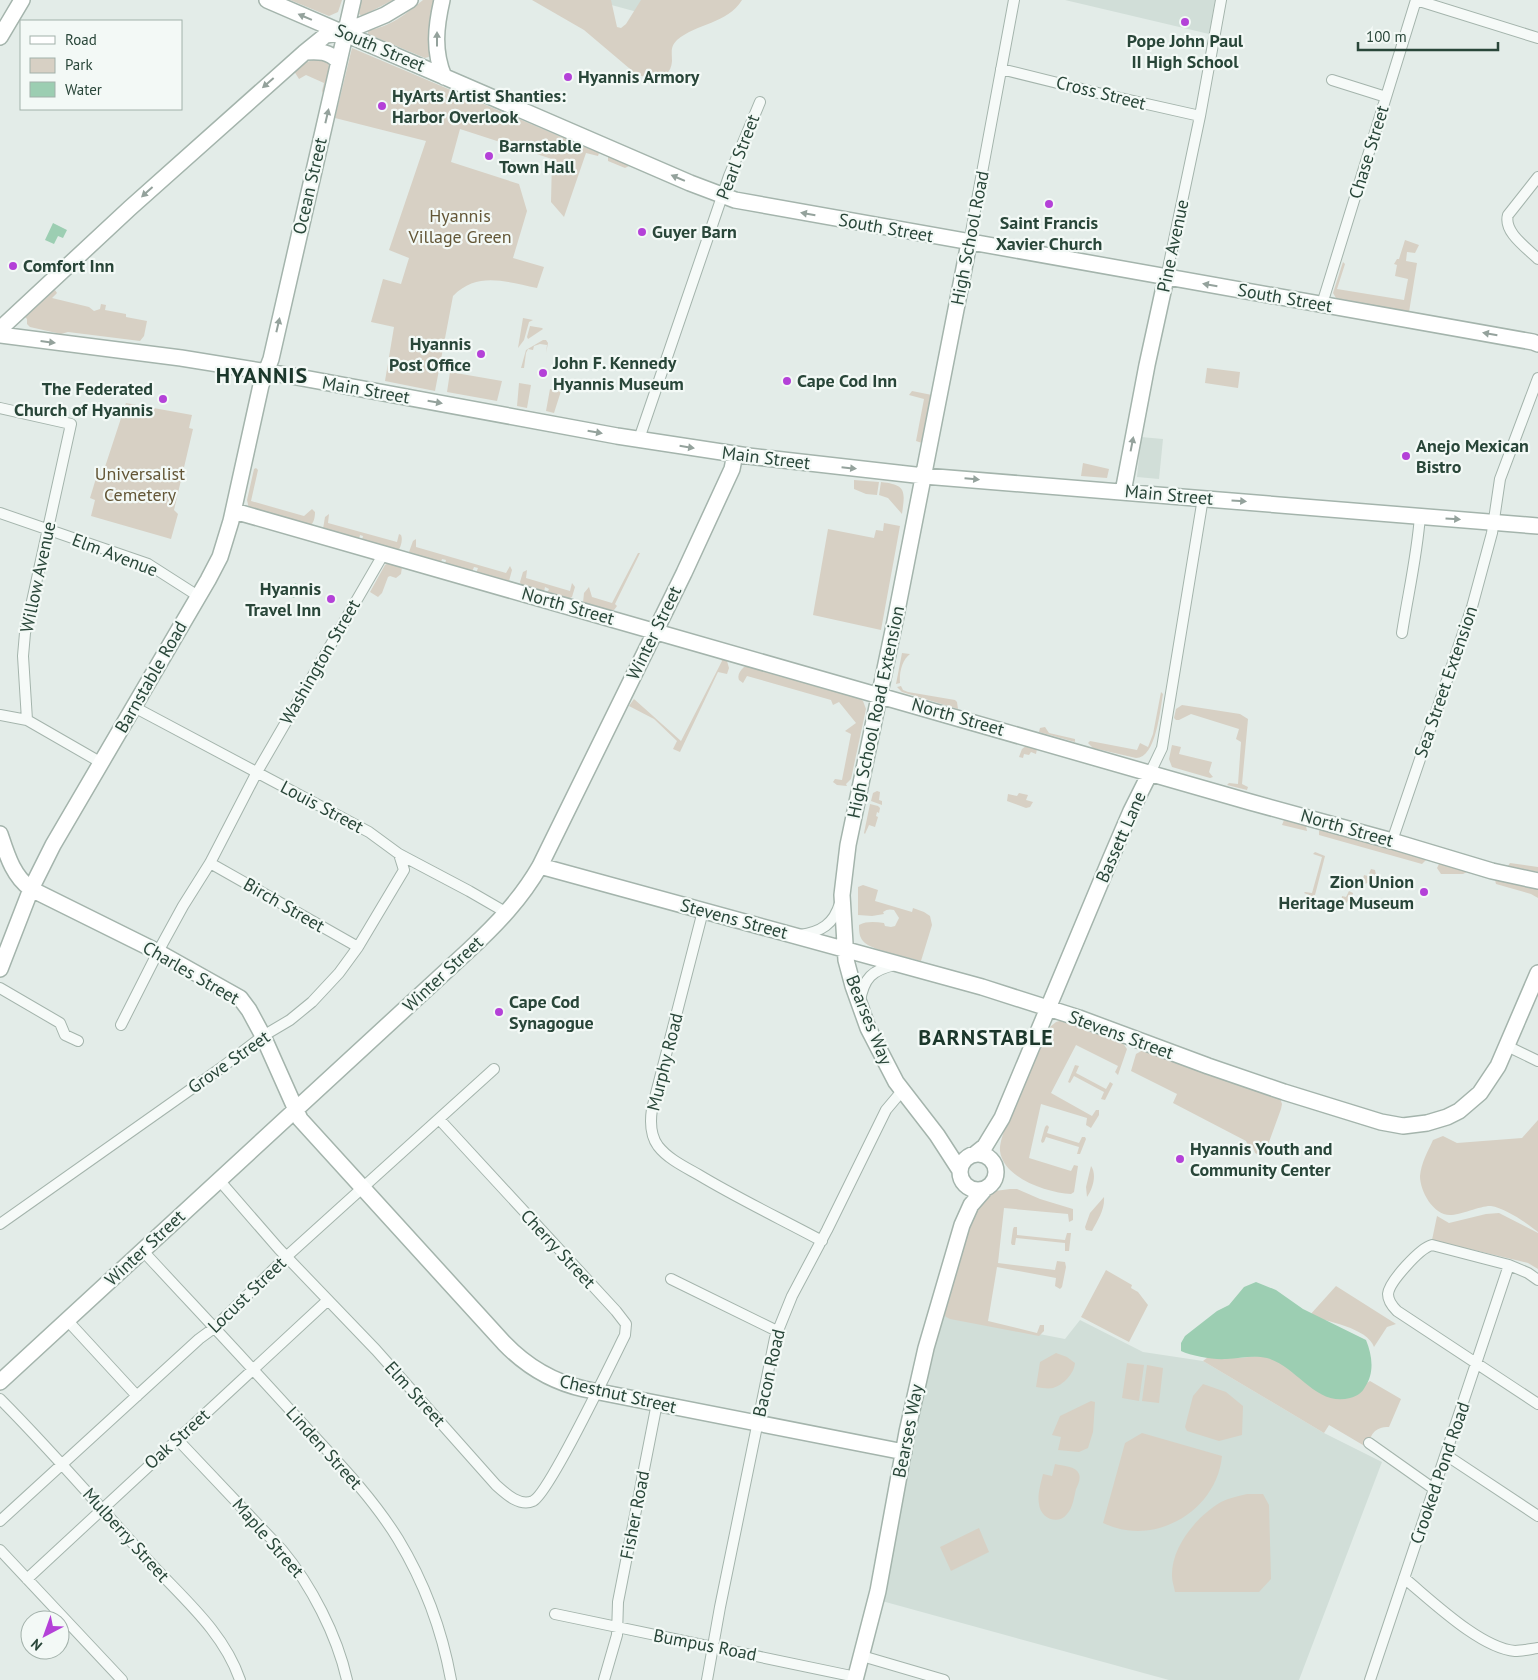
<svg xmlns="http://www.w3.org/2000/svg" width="1538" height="1680" font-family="'PT Sans',sans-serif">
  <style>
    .built { fill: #d1ded8 }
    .green { fill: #d7d0c4 }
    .water { fill: #9cceb2 }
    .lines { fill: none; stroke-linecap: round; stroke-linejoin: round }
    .street-casing { stroke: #a4b4ac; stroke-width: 12 }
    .secondary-casing { stroke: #a4b4ac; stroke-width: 18 }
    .street { stroke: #f6faf8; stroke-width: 10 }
    .secondary { stroke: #fff; stroke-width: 15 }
    .oneway { fill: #94a29c }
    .poi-dot { fill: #b441d8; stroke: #f3f9f6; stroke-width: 2 }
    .labels { text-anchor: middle; stroke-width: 4.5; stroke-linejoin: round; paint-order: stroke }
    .poi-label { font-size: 18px; font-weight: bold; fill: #294639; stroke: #f3f9f6; text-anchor: start }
    .street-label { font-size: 18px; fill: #294639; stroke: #f3f9f6 }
    .park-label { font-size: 18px; fill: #635636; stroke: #f3f9f6 }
    .district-label { font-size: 22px; font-weight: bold; letter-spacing: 1px; fill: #1b372b; stroke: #f3f9f6 }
  </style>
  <rect width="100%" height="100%" fill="#e3ece8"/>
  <path class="built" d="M593 0H653L641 13Z
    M1065 0H1215L1209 34Z
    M1141 437 1163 439 1159 479 1137 477Z
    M942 1315 1065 1339 1080 1320 1143 1352 1203 1361 1324 1433 1382 1462 1299 1680H1169L882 1601 916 1418Z"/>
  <path class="green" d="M290 0H342L338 12 329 16Z
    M361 0H393L362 16 359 14Z
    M423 0H435L432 56 425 58 368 34V30C389 28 407 13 423 0Z
    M532 0H611L617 27 621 28 626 24 641 0H742C727 24 697 23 677 40 670 47 672 52 672 61 671 81 650 80 636 74L584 30Z
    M352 48 599 153 598 156 586 153 564 217 551 202 552 159 460 129 451 162 519 184 527 211 513 258 544 267 537 288C506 282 478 271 453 296L435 391 385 381 394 327 371 322 383 279 401 284 409 258 389 250 426 141 335 118Z
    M316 59 328 62C331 71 327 84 323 93L322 91 324 83 306 75 299 79 294 71 307 62Z
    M608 156 629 165V166L625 168 608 161Z
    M1405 240 1419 245 1415 253 1407 252 1406 261 1417 263 1409 312 1336 298 1333 293 1343 262 1345 264 1337 289 1404 300 1408 279 1395 276 1397 265 1394 264 1397 259H1399Z
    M55 290 57 293 52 298 89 307 94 311 100 309 101 304 106 305 105 310 126 314V317L147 321 144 336 140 341 68 332 61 334 30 327 27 324V319L25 317 26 315 50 292Z
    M523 318 533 320 529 322 524 340 518 348Z
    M530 326 542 328 543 329 528 339 527 337Z
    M543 340H546L548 343 546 353 547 345 540 344 534 346 533 350 528 349 526 353 524 368H521L526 350Z
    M1207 368 1240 372 1238 388 1205 383Z
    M450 372 502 381 497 401 447 392Z
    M519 383 531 385 527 408 517 406Z
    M550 389 561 391 554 413 546 411Z
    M912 391 932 395 922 443 916 441 924 399 909 395Z
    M126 403 192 415 189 428 193 429 174 510 178 514 171 539 91 516 95 500 90 498 97 475 102 476Z
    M1083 463 1109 469 1107 478 1081 476Z
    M256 468 258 470 251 501 304 516 312 509 315 512C315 517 314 523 310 526L249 509 247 500 254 469Z
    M854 480 879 482 877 495 866 494 854 489Z
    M881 482C907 485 905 491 902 514L888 498 879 495Z
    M329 514 328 523 397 542 399 534 401 535C403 539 401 547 398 551L362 540 363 536 360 535 359 539 323 529 325 517Z
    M884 523 900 526 881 630 813 615 828 529 874 538 876 530 883 531Z
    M416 539V547L506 573 510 566 512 570 509 581H503L476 573 478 568 474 567 472 572 445 564 446 560 442 559 441 563 411 555 409 552 413 541Z
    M638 553H640L615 604 617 606 614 610 611 611 583 603 584 593 589 587 592 597 612 603Z
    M388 563 402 567 401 574 396 578 390 576 388 577 382 593 378 597 370 592 385 565Z
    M527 570 526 578 570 591 572 583 575 587 572 597 568 599 547 593 549 589 545 587 544 592 522 587 520 582 523 572Z
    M681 646 724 659 727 661 729 668 727 674 718 672 680 752 673 749 677 741 654 719 629 706 634 699 681 741 722 661 721 659Z
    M902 653 910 654C902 660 899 673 900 683L896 684Z
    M744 667H749L857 697 863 701 866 709 851 779 846 784 847 786 837 785 833 782 835 779 842 780 851 734 845 731 856 723 839 702 833 705 831 700 747 676 743 683 739 680C737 675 740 671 744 667Z
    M901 686 903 690 908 692 955 700 957 702 958 709 902 692 897 687Z
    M1161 692 1163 694C1160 710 1156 758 1136 758L1093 748 1088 743 1090 741 1137 750 1140 743 1148 747 1153 734Z
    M1182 705 1240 714 1248 719 1242 784 1248 787 1247 790 1227 785 1229 783 1238 784 1241 742 1236 739 1239 729 1191 714 1179 720H1176L1174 718 1176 709Z
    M1045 727 1049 733 1075 739V742L1039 732 1040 728Z
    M1172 745 1181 747 1179 754 1212 762 1209 772 1213 777 1210 778 1172 767 1169 759Z
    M1026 746 1037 749 1036 754 1031 752 1029 755 1024 754 1023 758 1019 757 1022 749Z
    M877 791 880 792 879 800 882 801V805L871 801 873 793Z
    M1019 793 1028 795 1026 800 1033 802 1030 807 1026 808 1007 801 1008 794 1017 796Z
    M870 804 878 806 880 808 879 813 877 812 876 816 878 817 875 827 869 825 865 834 864 833Z
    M1284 820 1306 826 1307 831 1282 825Z
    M1322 828 1424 858 1426 860 1422 864 1319 835V831Z
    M1315 852 1325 856 1315 895 1312 896 1304 893 1305 892 1312 893 1322 857 1313 854Z
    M1440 862 1469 871 1463 874H1441L1437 868Z
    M1510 863 1538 867V872L1508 866Z
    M1371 869 1375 870 1376 875 1369 882 1363 885 1362 882 1364 875 1368 876Z
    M1495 880 1538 889V898L1531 894 1496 884Z
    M863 885 878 890 875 901 912 912 913 908 924 912 930 916 932 925 921 961C908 957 875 951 865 943 859 938 859 931 859 925 867 921 875 922 884 923L885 926 891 927 895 926 899 918 894 910C890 909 887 909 883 912L884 914 872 916 858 915V887Z
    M1349 891 1353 893 1352 897 1345 904 1341 905 1342 896 1346 897Z
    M1063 1020 1122 1042 1127 1049 1118 1075 1115 1072 1118 1066 1076 1045 1051 1093 1092 1116 1096 1110H1099V1115L1091 1128 1086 1125 1087 1118 1041 1104 1029 1158 1071 1171 1074 1165 1078 1166 1074 1192 1071 1194C1048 1193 1003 1178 1000 1151 998 1131 1040 1050 1050 1027L1056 1022Z
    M1143 1050 1280 1098 1282 1104 1281 1109 1269 1142 1261 1156 1255 1153 1253 1147 1249 1148 1246 1141 1173 1103 1177 1094 1131 1071 1136 1054Z
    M1075 1065 1079 1066 1076 1073 1106 1089 1110 1082 1113 1084 1105 1100 1101 1099 1104 1092 1074 1076 1070 1083 1068 1082Z
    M1538 1120V1232C1527 1223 1505 1208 1491 1206 1483 1205 1460 1215 1450 1215 1433 1215 1420 1191 1420 1176 1421 1163 1428 1151 1433 1140L1443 1136 1457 1143 1522 1138Z
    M1047 1125 1049 1127 1047 1133 1079 1143 1082 1137H1085L1086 1139 1080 1154H1077L1079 1147 1046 1137 1044 1142 1042 1143 1041 1141 1045 1127Z
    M1091 1166C1097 1174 1093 1189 1087 1197L1086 1187Z
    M1010 1189H1017L1040 1199 1073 1209V1220L1069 1222 1068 1214 1004 1208 998 1263 1055 1270 1057 1261 1065 1262 1066 1267 1062 1287 1060 1289 1055 1286 1056 1278 997 1267 988 1321 1037 1333 1040 1325H1044V1331L1039 1336 950 1319 946 1317 943 1313 973 1211 987 1196 995 1191Z
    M1104 1197C1105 1209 1098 1220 1092 1231L1086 1230 1085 1227 1090 1213Z
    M1499 1213 1538 1233V1269L1528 1263 1432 1240 1437 1216 1449 1223 1486 1214Z
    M1014 1227H1017V1235L1065 1240 1067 1233H1071L1069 1251H1065V1243L1016 1238 1015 1245H1012L1011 1243 1013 1229Z
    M1106 1270 1132 1285 1131 1288 1138 1292 1148 1305 1129 1342 1081 1317Z
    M1336 1286 1396 1324 1387 1327 1374 1347C1368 1328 1326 1321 1309 1316Z
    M1217 1350 1226 1357 1239 1358 1266 1355 1364 1385 1370 1381 1401 1399 1389 1427C1374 1427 1370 1435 1368 1448L1329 1425 1324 1433 1203 1361Z
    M1056 1353 1067 1357 1075 1363C1074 1374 1063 1385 1053 1388 1048 1389 1042 1388 1036 1387L1040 1362Z
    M1127 1363 1144 1365 1139 1401 1122 1398Z
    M1147 1365 1163 1368 1159 1403 1142 1401Z
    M1203 1384 1226 1392 1243 1406 1242 1435 1219 1441 1187 1431 1185 1427 1193 1396Z
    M1091 1401 1095 1402 1093 1432 1088 1448 1079 1452 1058 1450 1061 1437 1052 1435 1060 1416Z
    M1142 1433 1222 1456C1217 1511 1154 1548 1103 1523L1125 1443Z
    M1055 1464C1063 1466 1076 1466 1079 1474 1081 1479 1078 1485 1076 1489 1074 1497 1073 1508 1067 1514 1058 1526 1040 1518 1039 1504 1037 1495 1041 1483 1043 1474L1052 1476Z
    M1247 1494H1263L1269 1505 1271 1579 1259 1592H1175C1174 1587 1172 1581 1172 1576 1171 1547 1197 1516 1221 1502 1229 1498 1239 1496 1247 1494Z
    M979 1528 989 1552 951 1571 940 1547Z"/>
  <path class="water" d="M53 223 67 230 63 238 58 236 54 244 45 240Z
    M295 583 301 586 294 598 288 595Z
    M1256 1282 1276 1290 1303 1309 1366 1340C1372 1355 1375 1372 1365 1387 1362 1393 1357 1396 1350 1398 1316 1407 1297 1366 1267 1358 1254 1355 1240 1358 1226 1359 1214 1360 1192 1356 1181 1351V1343L1185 1336 1217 1311 1229 1305 1244 1287Z"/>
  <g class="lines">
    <defs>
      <path id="street" d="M1416 0 1538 38
        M1001 69 1098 93 1200 116
        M1332 80 1386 97
        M1538 177 1508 215C1503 232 1527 248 1538 259
        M969 243 1014 0
        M1166 278 1200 116 1221 0
        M1322 304 1416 0
        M0 408 71 424 25 633 23 656 27 720 100 762
        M639 439 729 176 760 102
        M0 513 148 564 198 596
        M1402 633C1408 594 1417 556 1420 516
        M134 707 369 832 399 854 469 891 507 913
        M0 715 27 720
        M1150 773 1162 748 1203 498
        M1392 841 1472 607 1492 533 1500 479 1538 378
        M210 863 358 947
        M703 911 652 1109C650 1122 650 1135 658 1146 668 1159 685 1167 699 1175 739 1199 781 1219 822 1241
        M800 935C821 932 834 924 840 903
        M0 988 60 1023 65 1035 78 1041
        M860 1001C864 978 872 970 895 965
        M121 1025 160 948 183 906 210 863 257 772 384 553
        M1507 1046 1538 1061
        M219 1180 279 1249 376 1350 496 1485C505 1493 519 1507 533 1501 549 1493 613 1359 625 1335L626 1324 616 1311 439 1119
        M0 1224 221 1068 263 1036 290 1020 312 1002 339 973 358 947 404 870 399 854
        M142 1250C192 1304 242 1357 291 1411 328 1452 369 1492 398 1539 424 1582 442 1630 451 1680
        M671 1279 777 1331
        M1538 1280 1528 1273 1509 1265 1432 1245C1420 1248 1389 1282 1388 1294 1388 1301 1392 1306 1397 1311L1538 1404
        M67 1320 137 1396
        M0 1399C51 1450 98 1505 146 1558 180 1596 223 1630 240 1680
        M177 1439 282 1550C311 1585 337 1635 347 1680
        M1369 1443 1434 1489
        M1446 1455 1538 1516
        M0 1521 199 1339 214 1328 286 1257 494 1069
        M0 1550 122 1680
        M1404 1578C1431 1600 1480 1648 1515 1651 1522 1651 1531 1649 1538 1648
        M27 1579 328 1300
        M555 1614 856 1677
        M862 1656 944 1680
        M604 1680 617 1635 618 1602 657 1403
        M707 1680 720 1607 775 1338 792 1296 827 1230 886 1110 902 1091
        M1370 1680 1509 1265"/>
      <path id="secondary" d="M267 0 690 183 735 200 1533 342 1538 344
        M442 0C436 26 433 51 444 77
        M0 37 22 0
        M305 52C319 51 329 51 339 62
        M0 329 130 208 305 52 326 35 344 32 385 15 410 0
        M0 335 181 358 292 376 617 436 748 456 924 476 1538 526
        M1123 492 1147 365 1166 278
        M234 511 1250 802 1392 841 1492 871 1538 881
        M0 834C7 855 13 876 31 889L158 952 240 998 249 1010 263 1036 300 1119 504 1343C526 1366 553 1382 584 1389L904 1452
        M540 866 982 987 1079 1018 1208 1066 1284 1092 1381 1122 1403 1126 1427 1123 1447 1117 1459 1111 1480 1093 1498 1066 1538 973
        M0 969 31 889 53 845 208 580 220 557 231 521 261 385 271 359 353 0
        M960 1172a18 18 0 1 1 36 0a18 18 0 1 1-36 0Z
        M975 1154 985 1146 1002 1118 1110 860 1131 811 1150 773
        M959 1169 937 1135 896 1082 868 1028 853 986 846 960 842 895 848 845 895 621 969 243
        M0 1382 469 950C497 924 521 899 540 866L684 573 732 469 735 454
        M855 1680 878 1591 907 1432 926 1348 962 1225 971 1205 984 1190"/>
    </defs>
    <use href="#street" class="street-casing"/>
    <use href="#secondary" class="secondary-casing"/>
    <use href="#street" class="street"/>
    <use href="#secondary" class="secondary"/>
  </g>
  <defs><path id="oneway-solid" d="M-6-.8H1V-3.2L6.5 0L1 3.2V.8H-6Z" transform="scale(1.25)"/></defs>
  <g class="oneway">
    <use href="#oneway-solid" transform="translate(305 17) rotate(-157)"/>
    <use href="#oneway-solid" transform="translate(437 39) rotate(-90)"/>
    <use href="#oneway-solid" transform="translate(268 83) rotate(139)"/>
    <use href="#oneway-solid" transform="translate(327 116) rotate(-77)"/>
    <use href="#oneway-solid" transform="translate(678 178) rotate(-157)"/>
    <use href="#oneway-solid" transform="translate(147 192) rotate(138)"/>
    <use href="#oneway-solid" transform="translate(808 214) rotate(-170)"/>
    <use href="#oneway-solid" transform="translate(1210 285) rotate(-170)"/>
    <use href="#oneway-solid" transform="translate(278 325) rotate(-77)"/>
    <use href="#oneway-solid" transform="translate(1490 334) rotate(-170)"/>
    <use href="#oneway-solid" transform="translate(48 342) rotate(7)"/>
    <use href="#oneway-solid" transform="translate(435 402) rotate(10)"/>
    <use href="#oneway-solid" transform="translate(595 432) rotate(10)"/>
    <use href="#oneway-solid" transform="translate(1132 444) rotate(-79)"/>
    <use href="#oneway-solid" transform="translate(687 447) rotate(9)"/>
    <use href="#oneway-solid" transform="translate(849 468) rotate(6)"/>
    <use href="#oneway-solid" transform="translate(972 479) rotate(5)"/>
    <use href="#oneway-solid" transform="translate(1239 501) rotate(4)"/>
    <use href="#oneway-solid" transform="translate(1453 519) rotate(4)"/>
  </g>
  <g class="poi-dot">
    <circle cx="1185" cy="22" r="5"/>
    <circle cx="568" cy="77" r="5"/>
    <circle cx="382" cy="106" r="5"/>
    <circle cx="489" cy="156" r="5"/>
    <circle cx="1049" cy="204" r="5"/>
    <circle cx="642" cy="232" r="5"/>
    <circle cx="13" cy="266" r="5"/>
    <circle cx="481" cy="354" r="5"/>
    <circle cx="543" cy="373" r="5"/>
    <circle cx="787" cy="381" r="5"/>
    <circle cx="163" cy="399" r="5"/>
    <circle cx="1406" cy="456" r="5"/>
    <circle cx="331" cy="599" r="5"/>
    <circle cx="1424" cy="892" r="5"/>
    <circle cx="499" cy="1012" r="5"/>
    <circle cx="1180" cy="1159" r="5"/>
  </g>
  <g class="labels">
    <g class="poi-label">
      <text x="1185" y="47" text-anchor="middle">Pope John Paul<tspan x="1185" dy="21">II High School</tspan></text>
      <text x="578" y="83">Hyannis Armory</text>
      <text x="392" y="102">HyArts Artist Shanties:<tspan x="392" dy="21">Harbor Overlook</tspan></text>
      <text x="499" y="152">Barnstable<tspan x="499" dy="21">Town Hall</tspan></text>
      <text x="1049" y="229" text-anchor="middle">Saint Francis<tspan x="1049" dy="21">Xavier Church</tspan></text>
      <text x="652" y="238">Guyer Barn</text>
      <text x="23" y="272">Comfort Inn</text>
      <text x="471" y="350" text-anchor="end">Hyannis<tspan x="471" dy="21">Post Office</tspan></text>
      <text x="553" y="369">John F. Kennedy<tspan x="553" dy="21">Hyannis Museum</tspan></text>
      <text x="797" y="387">Cape Cod Inn</text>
      <text x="153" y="395" text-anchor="end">The Federated<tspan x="153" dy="21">Church of Hyannis</tspan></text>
      <text x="1416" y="452">Anejo Mexican<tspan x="1416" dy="21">Bistro</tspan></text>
      <text x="321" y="595" text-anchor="end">Hyannis<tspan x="321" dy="21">Travel Inn</tspan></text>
      <text x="1414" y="888" text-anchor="end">Zion Union<tspan x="1414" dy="21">Heritage Museum</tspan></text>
      <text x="509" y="1008">Cape Cod<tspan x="509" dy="21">Synagogue</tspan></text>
      <text x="1190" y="1155">Hyannis Youth and<tspan x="1190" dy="21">Community Center</tspan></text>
    </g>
    <g class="street-label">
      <text transform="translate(380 48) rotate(23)" y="6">South Street</text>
      <text transform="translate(1101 93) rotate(14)" y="6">Cross Street</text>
      <text transform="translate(1369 152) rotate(-73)" y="6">Chase Street</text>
      <text transform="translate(738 157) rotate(-69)" y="6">Pearl Street</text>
      <text transform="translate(310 186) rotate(-77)" y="6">Ocean Street</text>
      <text transform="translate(886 228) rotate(10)" y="6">South Street</text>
      <text transform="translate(970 238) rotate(-79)" y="6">High School Road</text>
      <text transform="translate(1173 246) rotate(-78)" y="6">Pine Avenue</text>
      <text transform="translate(1285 298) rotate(10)" y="6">South Street</text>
      <text transform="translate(366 390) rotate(10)" y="6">Main Street</text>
      <text transform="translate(766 458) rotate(7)" y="6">Main Street</text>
      <text transform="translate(1169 495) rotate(5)" y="6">Main Street</text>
      <text transform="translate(115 555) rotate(21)" y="6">Elm Avenue</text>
      <text transform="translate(38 577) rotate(-78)" y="6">Willow Avenue</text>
      <text transform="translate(568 606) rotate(16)" y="6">North Street</text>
      <text transform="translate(654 633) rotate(-64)" y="6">Winter Street</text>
      <text transform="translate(320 662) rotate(-60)" y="6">Washington Street</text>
      <text transform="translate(151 677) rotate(-60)" y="6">Barnstable Road</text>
      <text transform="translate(1446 682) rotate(-71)" y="6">Sea Street Extension</text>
      <text transform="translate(876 712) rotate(-78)" y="6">High School Road Extension</text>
      <text transform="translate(958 717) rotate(16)" y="6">North Street</text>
      <text transform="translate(322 807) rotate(28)" y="6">Louis Street</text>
      <text transform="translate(1347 828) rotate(16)" y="6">North Street</text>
      <text transform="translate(1121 837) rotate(-66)" y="6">Bassett Lane</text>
      <text transform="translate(284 905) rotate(30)" y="6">Birch Street</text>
      <text transform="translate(734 919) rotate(15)" y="6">Stevens Street</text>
      <text transform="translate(191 973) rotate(30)" y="6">Charles Street</text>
      <text transform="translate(443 974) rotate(-43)" y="6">Winter Street</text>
      <text transform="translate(869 1020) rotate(68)" y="6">Bearses Way</text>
      <text transform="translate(1121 1035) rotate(20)" y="6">Stevens Street</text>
      <text transform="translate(229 1062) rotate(-35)" y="6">Grove Street</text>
      <text transform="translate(665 1062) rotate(-76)" y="6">Murphy Road</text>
      <text transform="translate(145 1248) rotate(-43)" y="6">Winter Street</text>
      <text transform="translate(558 1249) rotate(47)" y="6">Cherry Street</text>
      <text transform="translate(247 1295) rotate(-44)" y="6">Locust Street</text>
      <text transform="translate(769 1373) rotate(-77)" y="6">Bacon Road</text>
      <text transform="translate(415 1394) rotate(48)" y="6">Elm Street</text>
      <text transform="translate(618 1394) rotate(13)" y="6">Chestnut Street</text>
      <text transform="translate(908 1431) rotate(-79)" y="6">Bearses Way</text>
      <text transform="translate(177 1439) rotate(-42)" y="6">Oak Street</text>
      <text transform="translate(324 1448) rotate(48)" y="6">Linden Street</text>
      <text transform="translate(1440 1473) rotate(-71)" y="6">Crooked Pond Road</text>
      <text transform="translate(635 1515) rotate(-79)" y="6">Fisher Road</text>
      <text transform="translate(126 1535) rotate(48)" y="6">Mulberry Street</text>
      <text transform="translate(268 1538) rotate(49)" y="6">Maple Street</text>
      <text transform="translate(705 1645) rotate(11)" y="6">Bumpus Road</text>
    </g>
    <g class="park-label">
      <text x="460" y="222">Hyannis<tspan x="460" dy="21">Village Green</tspan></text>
      <text x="140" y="480">Universalist<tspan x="140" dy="21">Cemetery</tspan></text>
    </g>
    <g class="district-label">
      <text x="262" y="383">HYANNIS</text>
      <text x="986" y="1045">BARNSTABLE</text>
    </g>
  </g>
  <rect x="20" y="20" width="162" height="90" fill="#f3f9f6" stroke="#a2b1aa"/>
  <rect x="30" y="36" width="25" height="8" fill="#ffffff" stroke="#a2b1aa"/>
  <text x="65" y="45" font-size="15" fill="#294639">Road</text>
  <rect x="30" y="58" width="25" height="15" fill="#d7d0c4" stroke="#a2b1aa"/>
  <text x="65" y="70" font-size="15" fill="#294639">Park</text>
  <rect x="30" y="82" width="25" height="15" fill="#9cceb2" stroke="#a2b1aa"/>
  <text x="65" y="95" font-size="15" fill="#294639">Water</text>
  <g transform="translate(45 1635) rotate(221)"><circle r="24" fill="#f3f9f6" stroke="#a2b1aa"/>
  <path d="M0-4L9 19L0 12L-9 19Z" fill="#b441d8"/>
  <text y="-8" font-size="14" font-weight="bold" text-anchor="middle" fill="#294639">N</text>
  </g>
  <path d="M1358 42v8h140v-8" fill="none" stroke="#294639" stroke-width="2.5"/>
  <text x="1366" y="42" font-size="15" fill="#294639" stroke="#f3f9f6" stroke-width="4" paint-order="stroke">100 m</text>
</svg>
